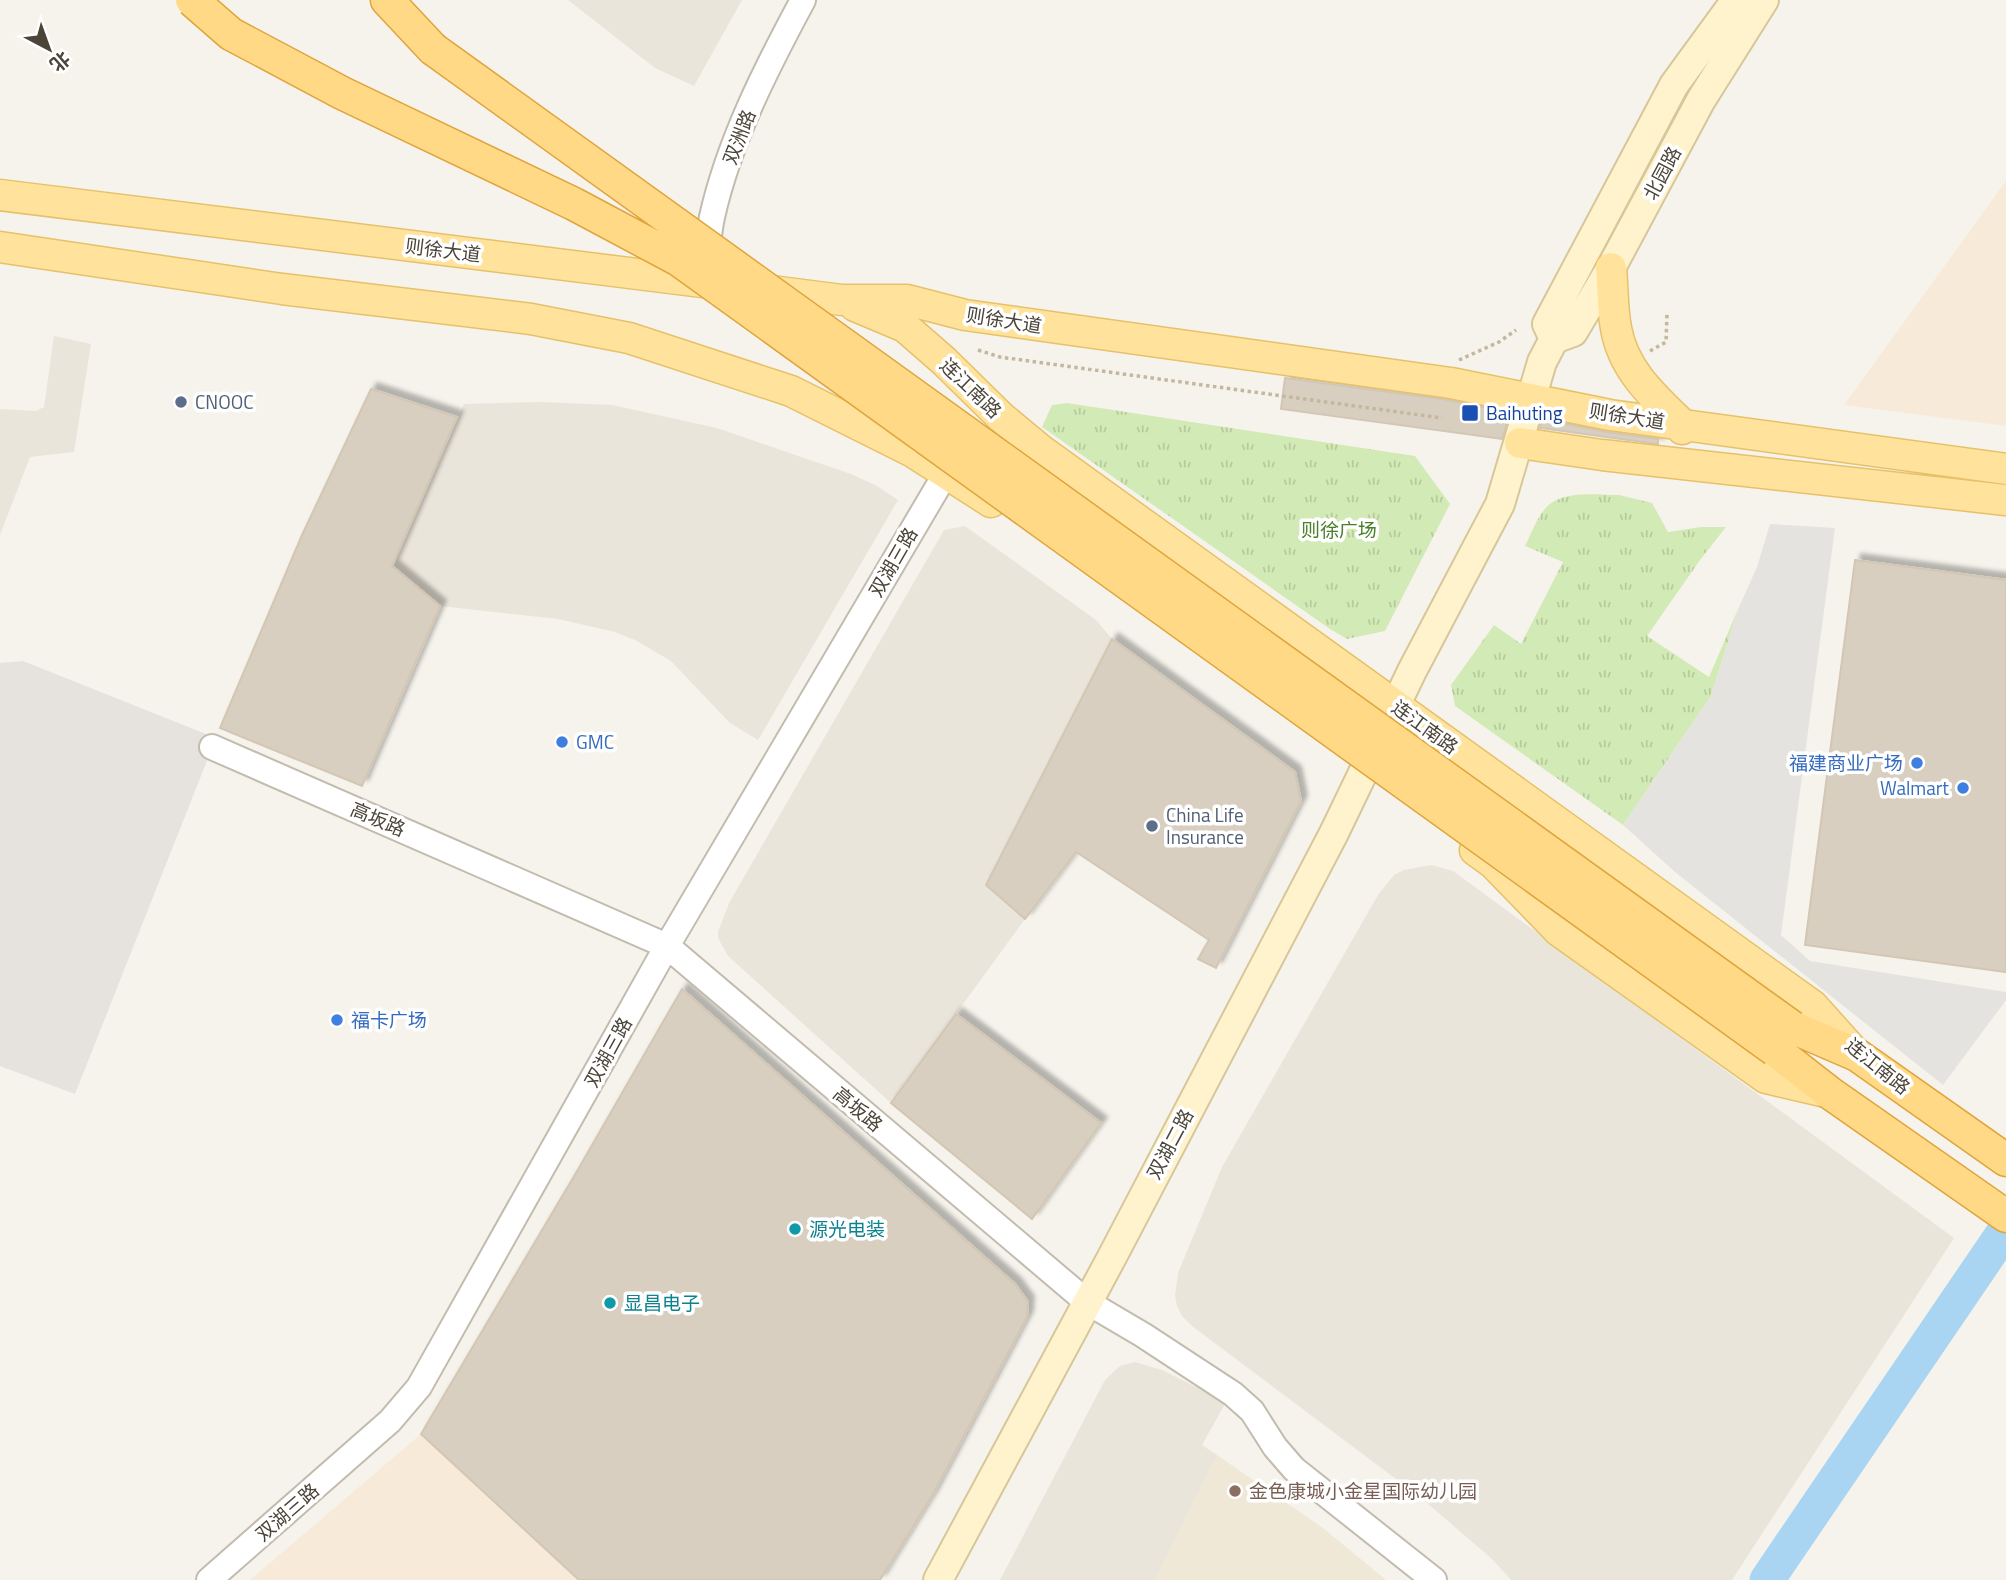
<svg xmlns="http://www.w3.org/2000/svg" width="2006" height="1580" font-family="'Titillium Web','Noto Sans SC',sans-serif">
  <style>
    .residential { fill: #eae5da }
    .commercial { fill: #f7ead8 }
    .industrial { fill: #e6e2dd }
    .education { fill: #efe8d6 }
    .grass { fill: url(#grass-tufts) }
    .parking { fill: #e5e3e0 }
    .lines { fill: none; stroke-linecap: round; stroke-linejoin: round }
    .river { stroke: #a9d4f2; stroke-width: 35 }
    .building { fill: #d8cfc1; stroke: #d3c7b4; stroke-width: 2; filter: url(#shadow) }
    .tertiary-casing { stroke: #c2bbae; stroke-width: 28 }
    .secondary-casing { stroke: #d6c79b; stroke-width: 32 }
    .primary-casing { stroke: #e6c16a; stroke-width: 33 }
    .trunk-casing { stroke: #e0a43c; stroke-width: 35 }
    .path { stroke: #c4b79f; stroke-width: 3.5; stroke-dasharray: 3.5 3.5; stroke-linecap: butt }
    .tertiary { stroke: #fff; stroke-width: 24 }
    .secondary { stroke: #fff3cd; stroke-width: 28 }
    .primary { stroke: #ffe39c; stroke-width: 30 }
    .trunk { stroke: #ffd985; stroke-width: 32 }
    .trunk-bridge-casing { stroke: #e0a43c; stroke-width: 35; stroke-linecap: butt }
    .trunk-bridge { stroke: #ffd985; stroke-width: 32 }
    .service-dot { fill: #5c6f8a; stroke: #fff; stroke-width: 2.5 }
    .transit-dot { fill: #1a4fb4; stroke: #fff; stroke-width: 2.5 }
    .shop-dot { fill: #3f7fe0; stroke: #fff; stroke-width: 2.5 }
    .culture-dot { fill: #0f9aa8; stroke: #fff; stroke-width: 2.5 }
    .education-dot { fill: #8d6e63; stroke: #fff; stroke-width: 2.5 }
    .labels { text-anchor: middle; stroke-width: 7; stroke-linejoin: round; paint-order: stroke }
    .street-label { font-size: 19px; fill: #4b4439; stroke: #fff }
    .service-label { font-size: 19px; fill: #4e5e75; stroke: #fff; text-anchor: start }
    .transit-label { font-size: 19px; fill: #164399; stroke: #fff; text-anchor: start }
    .park-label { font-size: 19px; fill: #4a7f2a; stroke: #fff }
    .shop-label { font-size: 19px; fill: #366cbe; stroke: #fff; text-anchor: start }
    .culture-label { font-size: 19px; fill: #0d838f; stroke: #fff; text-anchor: start }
    .education-label { font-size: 19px; fill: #785e54; stroke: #fff; text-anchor: start }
  </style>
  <defs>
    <pattern id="grass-tufts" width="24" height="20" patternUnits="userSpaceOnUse" patternTransform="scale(1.75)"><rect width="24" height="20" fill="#d2eab5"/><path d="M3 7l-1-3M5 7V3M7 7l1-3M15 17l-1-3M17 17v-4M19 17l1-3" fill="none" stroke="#b6ca9c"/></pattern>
    <filter id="shadow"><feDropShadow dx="6" dy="-6" stdDeviation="2" flood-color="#0004"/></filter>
  </defs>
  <rect width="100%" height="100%" fill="#f6f3ec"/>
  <path class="residential" d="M568 0H742L694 86 655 68Z
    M54 336 91 344 74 452 30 457 0 535V409L36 411 44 407Z
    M541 402 612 405 717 428 851 474 877 486 898 500 758 740 730 723 671 661 635 640 615 632 558 619 440 606 392 566 464 404Z
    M965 526 1096 620 1112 639 986 885 1025 919 891 1103 728 956 718 938V932L729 903 944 530Z
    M1431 865 1453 871 1954 1238 1732 1580H1511L1492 1559 1420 1497 1192 1326 1182 1316 1177 1306 1175 1296 1178 1273 1222 1167 1378 895 1394 875 1404 870Z
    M1135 1362 1162 1370 1226 1402 1202 1445 1217 1455 1155 1580H1000L1105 1380 1120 1366Z"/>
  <path class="commercial" d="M2006 181V426L1844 405Z
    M421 1434 579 1580H250Z"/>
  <path class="industrial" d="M23 661 216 738 75 1094 0 1066V663Z"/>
  <path class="education" d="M1217 1455 1323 1528 1386 1580H1155Z"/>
  <path class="grass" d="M1067 403 1415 456 1450 504 1385 631 1347 639 1330 629 1042 427 1052 405Z
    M1619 495 1652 503 1668 532 1701 527H1726L1700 560 1647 636 1709 677 1739 607 1711 696 1623 825 1455 706 1451 685 1494 625 1521 644 1563 562 1525 546C1531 534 1536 520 1544 510 1560 489 1596 495 1619 495Z"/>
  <path class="parking" d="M1770 524 1835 528 1781 935 1810 961 2006 992V1000L1943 1085 1675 872 1623 825 1711 696 1739 607 1757 567Z"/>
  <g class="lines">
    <path class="river" d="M1767 1580 2006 1229"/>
  </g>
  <path class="building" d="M1285 378 1448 400 1510 413 1502 439 1281 409Z
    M371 389 457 417 392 566 440 606 362 786 220 728 302 535Z
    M1542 419 1607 432 1658 439V444L1540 428Z
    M1855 560 2006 580V972L1805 945Z
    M1112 639 1295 772 1301 801 1216 968 1198 959 1209 940 1076 852 1025 919 986 885Z
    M682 989 1015 1284 1028 1302 1027 1317 933 1494 880 1580H579L421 1434 576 1173Z
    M956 1014 1101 1123 1032 1219 891 1103Z"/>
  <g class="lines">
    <defs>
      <path id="tertiary" d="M706 260C708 246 709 231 712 217 729 141 766 69 803 0
        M212 747 667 946 1087 1302 1143 1335 1233 1394 1252 1411 1275 1447 1294 1469 1434 1580
        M209 1580 390 1421 419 1387 667 946 946 473"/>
      <path id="secondary" d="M1554 339 1547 324 1674 85 1736 0
        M938 1580 1112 1257 1334 833 1412 671 1500 504 1542 362 1554 339 1573 332 1611 268 1701 100 1764 0"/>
      <path id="primary" d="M0 195 718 284
        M0 247 282 289 531 319 629 338 791 391 913 452 991 502
        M1611 268C1613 288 1612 308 1616 328 1623 370 1654 397 1683 425L1682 429
        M764 290 842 300H907L965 315 1451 383 1610 415 2006 469
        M855 306 905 327 944 361 1001 417 1042 451 1813 1006 1857 1055
        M1520 443 1602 455 2006 500
        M1475 850 1493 863 1559 931 1766 1078 1830 1093"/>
      <path id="trunk" d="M387 0 433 49
        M1792 1027 1857 1055 2006 1160
        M1775 1050 1830 1093 2006 1216"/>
    </defs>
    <use href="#tertiary" class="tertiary-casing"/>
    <use href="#secondary" class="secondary-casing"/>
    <use href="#primary" class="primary-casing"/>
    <use href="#trunk" class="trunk-casing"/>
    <path class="path" d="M978 350 1000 357 1442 418
      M1650 351 1666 342 1667 314
      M1459 360 1499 342 1516 330"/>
    <use href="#tertiary" class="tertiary"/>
    <use href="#secondary" class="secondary"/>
    <use href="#primary" class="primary"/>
    <use href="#trunk" class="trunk"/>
    <defs>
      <path id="trunk-bridge" d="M192 0 231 34 342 93 574 204 679 260 1775 1050
        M433 49 1792 1027"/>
    </defs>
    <use href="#trunk-bridge" class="trunk-bridge-casing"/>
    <use href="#trunk-bridge" class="trunk-bridge"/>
  </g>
  <g class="service-dot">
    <circle cx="181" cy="402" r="7"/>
    <circle cx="1152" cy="826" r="7"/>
  </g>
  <rect class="transit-dot" x="1461" y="404" width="18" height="18" rx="3.5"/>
  <g class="shop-dot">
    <circle cx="562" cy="742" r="7"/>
    <circle cx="1917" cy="763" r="7"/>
    <circle cx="1963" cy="788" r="7"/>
    <circle cx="337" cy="1020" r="7"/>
  </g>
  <g class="culture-dot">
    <circle cx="795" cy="1229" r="7"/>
    <circle cx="610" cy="1303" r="7"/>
  </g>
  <circle class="education-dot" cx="1235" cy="1491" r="7"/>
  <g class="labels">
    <g class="street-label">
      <text transform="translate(739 137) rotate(-69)" y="7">双洲路</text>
      <text transform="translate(1662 173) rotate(-62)" y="7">北园路</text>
      <text transform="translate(443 250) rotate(7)" y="7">则徐大道</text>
      <text transform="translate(1004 320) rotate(9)" y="7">则徐大道</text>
      <text transform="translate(971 388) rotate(44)" y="7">连江南路</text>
      <text transform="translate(1627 416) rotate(9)" y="7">则徐大道</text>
      <text transform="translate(893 562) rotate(-60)" y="7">双湖三路</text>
      <text transform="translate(1425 727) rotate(36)" y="7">连江南路</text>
      <text transform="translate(378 819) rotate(23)" y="7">高坂路</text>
      <text transform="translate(608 1052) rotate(-61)" y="7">双湖三路</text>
      <text transform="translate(1878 1066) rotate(39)" y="7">连江南路</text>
      <text transform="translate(858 1109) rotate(40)" y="7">高坂路</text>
      <text transform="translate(1170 1144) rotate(-62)" y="7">双湖二路</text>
      <text transform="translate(287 1512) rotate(-41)" y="7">双湖三路</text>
    </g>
    <g class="service-label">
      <text x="195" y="409">CNOOC</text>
      <text x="1166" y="822">China Life<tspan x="1166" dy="22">Insurance</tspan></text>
    </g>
    <g class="transit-label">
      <text x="1486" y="420">Baihuting</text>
    </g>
    <g class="park-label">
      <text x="1339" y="537">则徐广场</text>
    </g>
    <g class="shop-label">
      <text x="576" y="749">GMC</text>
      <text x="1903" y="770" text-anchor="end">福建商业广场</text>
      <text x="1949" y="795" text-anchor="end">Walmart</text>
      <text x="351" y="1027">福卡广场</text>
    </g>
    <g class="culture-label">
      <text x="809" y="1236">源光电装</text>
      <text x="624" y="1310">显昌电子</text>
    </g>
    <g class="education-label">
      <text x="1249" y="1498">金色康城小金星国际幼儿园</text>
    </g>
  </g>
  <g transform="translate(49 49) rotate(139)" stroke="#ffffff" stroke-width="5" paint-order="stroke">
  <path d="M0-5L12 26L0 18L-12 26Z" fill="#4b4439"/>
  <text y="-10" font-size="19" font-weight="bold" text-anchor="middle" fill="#4b4439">北</text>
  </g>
</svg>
